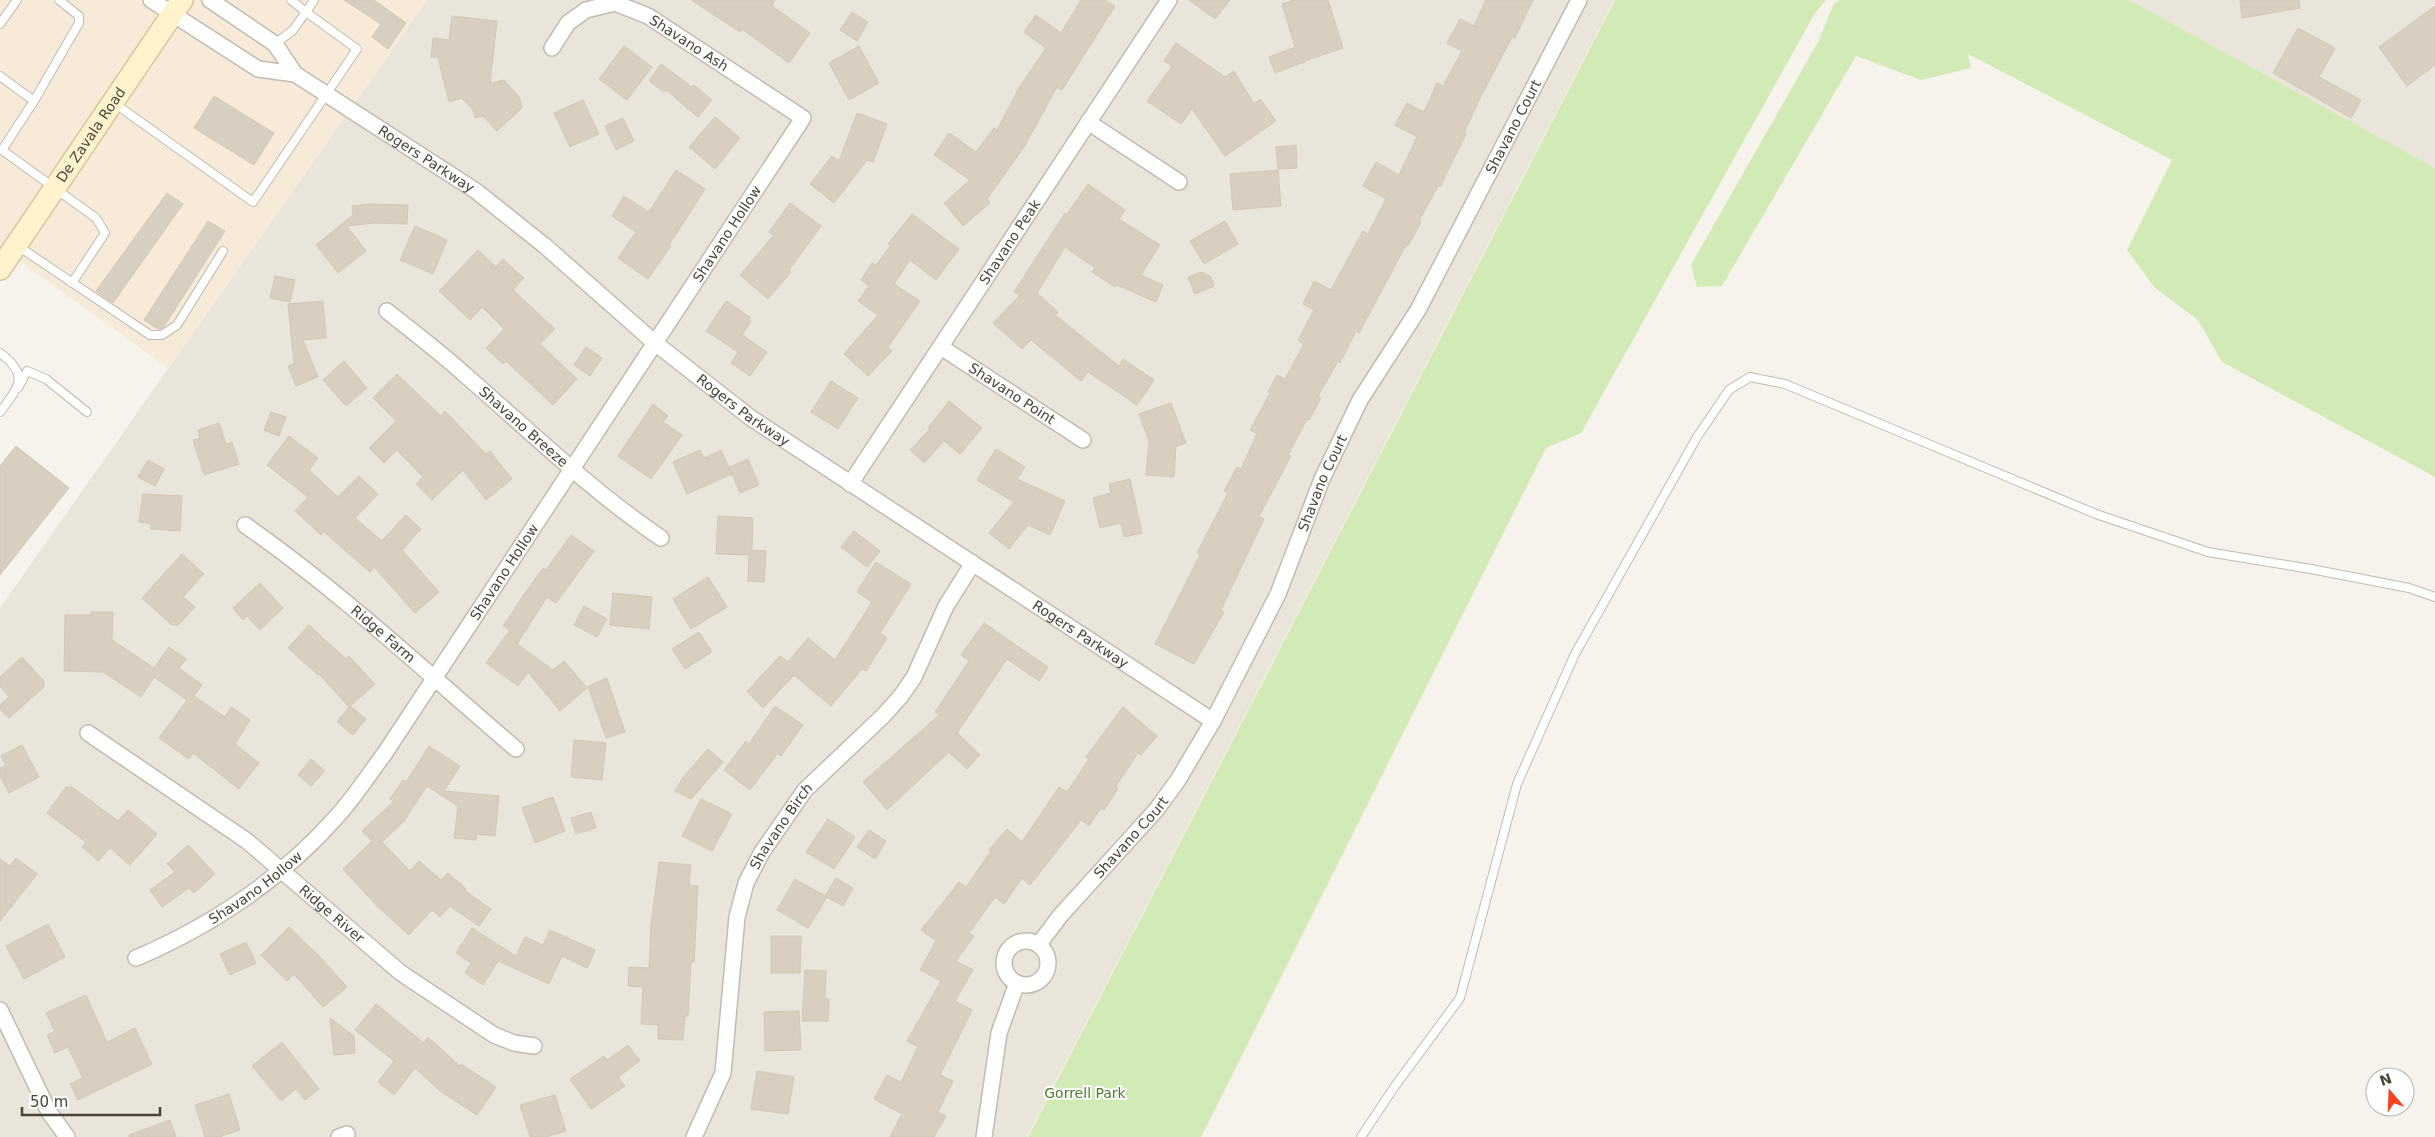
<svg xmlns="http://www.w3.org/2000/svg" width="2435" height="1137" font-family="'DejaVu Sans',sans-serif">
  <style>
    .residential { fill: #eae5da }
    .commercial { fill: #f7ead8 }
    .green { fill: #d2eab5 }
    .building { fill: #d8cfc1; stroke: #d3c7b4 }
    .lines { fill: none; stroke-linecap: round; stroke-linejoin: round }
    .lane-casing { stroke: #c2bbae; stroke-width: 10 }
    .street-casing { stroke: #c2bbae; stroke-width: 18 }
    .secondary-casing { stroke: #d6c79b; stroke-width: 24 }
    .lane { stroke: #fff; stroke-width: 8 }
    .street { stroke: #fff; stroke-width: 15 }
    .secondary { stroke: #fff3cd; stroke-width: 21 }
    .labels { text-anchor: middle; stroke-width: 4; stroke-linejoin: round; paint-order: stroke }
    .street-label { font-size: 14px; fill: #4b4439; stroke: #fff }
    .park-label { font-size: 14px; fill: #4a7f2a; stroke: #fff }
  </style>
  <rect width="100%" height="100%" fill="#f6f3ec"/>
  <path class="residential" d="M427 0H1614L1027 1137H0V608Z
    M2129 0H2435V168L2190 34Z"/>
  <path class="commercial" d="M0 0H427L168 368 0 247Z"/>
  <path class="green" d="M1615 0H1826L1815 13 1581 433 1546 448 1201 1137H1028Z
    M1840 0H2129L2435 168V477L2222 362 2198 320 2155 288 2127 250 2172 160 1968 54 1971 68 1921 80 1856 56 1722 286 1697 287 1691 265 1818 42 1834 3Z"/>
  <path class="building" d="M344 0H374L406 23 388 49 372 37 381 24Z
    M691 0H775L772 6 810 33 789 63 742 29 740 32Z
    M1081 0H1104L1115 6 1062 90 1057 87 1024 147 987 199 990 203 963 226 944 203 970 180 934 155 949 133 976 152 994 128 997 130 1019 88 1046 48 1024 32 1036 15 1061 33Z
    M1189 0H1230L1215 19Z
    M1295 0H1328L1343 48 1305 61V62L1275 73 1269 57 1295 47 1282 4Z
    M1486 0H1533L1515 38 1512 37 1480 98 1464 133 1466 134 1440 187 1438 186 1419 221 1421 222 1408 246 1406 245 1359 333 1356 331 1340 363 1338 361 1318 396 1321 398 1309 420 1307 419 1288 455 1291 456 1259 516 1264 519 1221 610 1224 612 1194 664 1155 644 1200 555 1197 553 1228 493 1224 491 1237 467 1241 469 1257 434 1250 430 1270 393 1268 392 1277 375 1285 379 1304 344 1298 340 1314 310 1303 304 1314 281 1331 290 1363 231 1368 234 1386 199 1363 186 1376 162 1399 175 1417 137 1395 125 1407 103 1424 112 1437 83 1443 86 1462 51 1447 43 1460 19 1474 26Z
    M2240 0H2299L2300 8 2242 18Z
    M2435 6V65L2407 86 2379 47Z
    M852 12 868 22 857 41 840 30Z
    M452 16 497 21 490 83 504 80 519 97 522 108 497 131 483 116 475 118 473 110 462 98 449 102 438 58 431 57 433 38 449 40Z
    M2298 28 2335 48 2319 77 2361 100 2351 118 2273 73Z
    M1176 43 1225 77 1234 71 1254 104 1260 99 1276 121 1225 156 1192 109 1181 124 1147 101 1172 66 1164 61Z
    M624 46 652 67 627 100 599 79Z
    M859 46 879 83 849 100 829 63Z
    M661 64 692 87 694 85 712 100 698 117 666 90 664 92 649 81Z
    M214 96 274 133 254 165 194 128Z
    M583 100 599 134 570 147 554 113Z
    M857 113 887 124 873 162 867 160 834 203 810 184 832 156 839 161Z
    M715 117 740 138 715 169 689 147Z
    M623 118 634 141 616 150 605 126Z
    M1296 145 1297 168 1278 169 1276 147Z
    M676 170 705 189 669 245 671 246 648 279 618 258 636 232 612 216 624 196 649 212Z
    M1278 170 1281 206 1233 210 1230 174Z
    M1088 184 1125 210 1119 219 1160 245 1141 275 1163 285 1156 302 1117 285 1115 287 1092 272 1095 268 1065 247 1037 293 1058 312 1055 315 1119 366 1123 359 1154 380 1137 405 1088 372 1081 381 1031 340 1022 349 993 323 1020 295 1014 292 1065 213 1067 214Z
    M167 193 183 204 113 303 96 291Z
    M790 203 821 226 789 270 791 272 768 299 740 275 774 235 769 232Z
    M369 204 408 205 407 224 375 223 347 226 366 251 338 273 316 245 353 215 352 206Z
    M912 214 959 249 936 280 910 260 894 284 920 301 888 347 892 351 868 376 844 354 878 315 858 301 869 286 861 280 872 263 876 265 891 245 888 244Z
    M208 221 225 231 163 328 158 329 144 320Z
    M1225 221 1238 244 1204 264 1190 241Z
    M415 226 447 240 433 274 400 260Z
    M478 250 496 267 503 259 524 278 513 290 555 329 540 344 577 379 553 405 506 361 503 364 486 348 504 329 482 307 470 320 439 291Z
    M1202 272 1211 277 1214 286 1195 294 1188 277Z
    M275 276 295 280 290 302 270 298Z
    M323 301 326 338 303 340 318 377 296 386 288 366 294 364 288 304Z
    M726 301 750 317V323L742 335 767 352 750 376 731 363 738 352 706 331Z
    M586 347 602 358 590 376 574 365Z
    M344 361 367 388 346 406 323 380Z
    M397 374 441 416 445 411 486 454 490 451 512 479 486 500 463 470 432 500 416 484 423 477 397 450 384 463 369 448 396 421 373 398Z
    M831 381 858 398 838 429 811 412Z
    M949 401 982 428 960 454 944 441 924 463 910 450 930 429 928 428Z
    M1171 403 1186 443 1176 446 1174 477 1146 475 1149 441 1139 414Z
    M653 404 668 416 663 422 682 435 651 479 618 456Z
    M271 412 286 417 279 436 264 430Z
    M219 423 226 444 232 442 239 464 204 475 193 440 200 438 198 430Z
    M289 436 318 458 309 470 338 497 359 476 378 494 355 518 382 541 406 515 421 529 402 550 439 592 415 613 374 567 370 572 324 532 321 535 295 511 308 497 267 465Z
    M16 446 69 488 0 575V466Z
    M996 449 1025 467 1017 479 1065 501 1050 535 1028 525 1009 549 989 533 1014 502 977 480Z
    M700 450 704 458 721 450 732 474 687 494 673 462Z
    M748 459 759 485 740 493 729 467Z
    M148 460 164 469 155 486 138 477Z
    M1130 479 1142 533 1124 537 1121 523 1100 528 1093 498 1111 493 1109 484Z
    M143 494 182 496 180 531 151 529V524L139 522Z
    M718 516 753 518 752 550 766 551 764 582 748 581 749 555 716 554Z
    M854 531 880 551 867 567 841 547Z
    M571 535 594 551 556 603 547 597 517 644 553 670 564 661 587 688 560 711 528 672 518 686 486 663 510 630 503 626 523 596 543 568 546 570Z
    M182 554 204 574 183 597 195 607 178 625H172L142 598Z
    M876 562 911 584 880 633 887 638 866 671 862 669 831 706 794 675 763 708 747 691 780 656 788 662 808 638 835 660 872 602 857 592Z
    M708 577 727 607 691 629 673 599Z
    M260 583 283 608 260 630 247 616 243 620 233 608Z
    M613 593 652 597 649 629 610 625Z
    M584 606 607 619 597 637 574 625Z
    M91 612H113L112 640 154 668 169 647 186 659 179 668 202 685 194 696 225 717 231 707 250 720 235 744 259 763 239 789 193 753 189 759 159 738 187 700 154 677 141 697 103 672 64 671 65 615H91Z
    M984 623 1048 667 1039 681 1007 659 957 733 980 755 967 769 949 752 887 810 863 782 939 715 935 712 969 661 961 655Z
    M309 625 346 659 349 656 375 684 350 706 366 719 353 735 337 722 349 707 319 674 318 675 288 648Z
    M699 632 712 652 685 669 672 649Z
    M22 657 44 681V687L9 718 0 709V705L9 697 0 686V677Z
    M607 678 625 732 606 738 588 686Z
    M775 706 803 725 781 756 777 754 750 790 724 770 746 741 749 744Z
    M1123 707 1157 736 1141 755 1138 753 1116 786 1118 789 1104 810 1101 808 1089 826 1081 820 1030 885 1022 878 1004 904 995 897 969 933 974 936 956 961 973 970 955 1001 972 1010 940 1075 953 1081 938 1112 946 1116 934 1137H890L902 1114 874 1099 887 1075 901 1082 918 1047 907 1041 941 981 920 970 936 941 921 930 959 882 966 887 991 851 989 850 1007 829 1022 842 1059 787 1067 792 1089 759 1086 757Z
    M574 740 606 743 602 780 571 777Z
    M22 745 39 777 9 793 0 776V768L6 765 1 756Z
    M429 746 460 766 444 791 499 796 495 836 476 834V840L454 838 458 806 427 786 404 821 382 842 410 871 419 861 441 880 448 873 466 889 464 890 491 909 479 926 450 906 440 917 432 910 409 935 378 907 343 869 372 841 362 831 394 801 390 799 403 780 406 782Z
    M708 749 723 762 691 799 675 791 684 776Z
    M311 759 325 771 311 786 298 775Z
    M66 787H72L118 821 128 810 157 834 130 865 110 848 98 861 82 847 86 842 47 813Z
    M553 797 565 831 535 843 522 808Z
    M701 799 732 814 712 851 682 836Z
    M591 812 596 828 576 834 571 818Z
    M828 819 855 837 834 869 806 852Z
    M869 830 886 841 875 859 857 847Z
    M188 845 215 874 194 893 189 888 162 907 150 890 175 872 167 864Z
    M16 858 37 874 0 921V859L10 866Z
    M659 862 691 865 689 885 698 886 694 962H691L688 1016H685L683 1040 658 1039V1025L641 1024 643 987 628 986 629 967 649 968 651 925Z
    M836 878 853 888 843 906 825 896Z
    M795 879 827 897 808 928 777 910Z
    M48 924 65 957 24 979 6 946Z
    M289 927 322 959 347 987 323 1007 294 974 287 981 261 955Z
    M472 928 516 956 525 937 543 945 550 930 595 950 587 968 562 956 549 984 498 961 483 985 465 973 471 963 456 953Z
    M771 936H801L800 973H771Z
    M246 942 256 963 230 975 220 954Z
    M805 970 826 971 825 999H829L828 1021H802Z
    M86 995 107 1042 135 1028 152 1064 78 1100 70 1084 83 1078 68 1047 55 1053 47 1035 55 1031 46 1013Z
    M376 1004 424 1043 428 1037 460 1066 461 1064 496 1087 477 1115 440 1091 415 1068 394 1095 378 1082 394 1061 355 1030Z
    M799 1011 801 1050 765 1051 764 1012Z
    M330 1018 354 1036 355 1053 334 1055Z
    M282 1042 319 1089 305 1100 296 1089 281 1101 252 1066Z
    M628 1045 640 1061 618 1077 625 1086 591 1109 570 1079 604 1056 607 1060Z
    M757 1071 794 1077 788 1114 751 1109Z
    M229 1094 240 1130 219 1137H205L195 1105Z
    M555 1095 566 1131 546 1137H530L520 1105Z
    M170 1120 176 1137H129V1135Z"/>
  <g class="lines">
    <defs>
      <path id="lane" d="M291 0 306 12 314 0
        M0 24 17 0
        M0 76 34 101 2 150 96 218 105 233 72 283
        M34 101 79 23V16L59 0
        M114 103 253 202 357 49 306 12 293 30 275 44
        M18 246 150 335H162L177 325 223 251
        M0 353C30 375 19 387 0 412
        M18 388 27 371 46 379 87 412
        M1361 1137 1395 1086 1460 998 1517 784 1575 654 1697 437 1729 390 1750 377 1785 384 2096 514 2208 552 2311 569 2409 588 2435 597"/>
      <g id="street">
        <path d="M151 0 258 69 295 74"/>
        <path id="s1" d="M210 0 275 44 295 74 476 191 545 246 655 343 751 418 1213 721"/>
        <path d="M1088 122 1179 182"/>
        <path id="s2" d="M387 311C413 332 440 352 464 374 529 430 590 490 661 538"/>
        <path id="s3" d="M941 347 1083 440"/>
        <path id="s4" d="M850 484 1169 0"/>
        <path id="s5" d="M245 525C341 592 427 673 516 749"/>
        <path id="s6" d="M88 733 247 841 401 973 494 1035 514 1043 534 1046"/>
        <circle cx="1026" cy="963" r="22"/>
        <path id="s7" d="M1039 944 1060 916 1157 809 1178 780 1213 721 1278 594 1322 479 1360 400 1418 310 1579 0"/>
        <path id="s8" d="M136 958C213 925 284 877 339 814 356 795 370 773 385 753L803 118 648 16 615 3 586 10 568 23 552 48"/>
        <path d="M0 1010 49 1112 67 1137"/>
        <path d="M339 1137 347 1134"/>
        <path id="s9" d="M694 1137 723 1073 737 917 746 883 762 852 805 790 883 716 901 696 914 677 946 606 973 563"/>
        <path d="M984 1137 999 1033 1017 983"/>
      </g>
      <g id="secondary">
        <path id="s10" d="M0 269 182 0"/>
      </g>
    </defs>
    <use href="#lane" class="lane-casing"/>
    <use href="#street" class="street-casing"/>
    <use href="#secondary" class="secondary-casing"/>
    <use href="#lane" class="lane"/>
    <use href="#street" class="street"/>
    <use href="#secondary" class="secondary"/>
  </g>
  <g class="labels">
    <g class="street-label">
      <text transform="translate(689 43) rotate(33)" y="5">Shavano Ash</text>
      <text dy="5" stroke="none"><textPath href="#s7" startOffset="951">Shavano Court</textPath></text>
      <text dy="5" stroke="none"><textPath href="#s10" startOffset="162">De Zavala Road</textPath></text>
      <text dy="5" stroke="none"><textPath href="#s1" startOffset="271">Rogers Parkway</textPath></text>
      <text dy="5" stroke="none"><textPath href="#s8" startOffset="949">Shavano Hollow</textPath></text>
      <text dy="5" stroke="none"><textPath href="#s4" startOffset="290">Shavano Peak</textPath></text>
      <text dy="5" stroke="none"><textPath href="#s3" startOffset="85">Shavano Point</textPath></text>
      <text dy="5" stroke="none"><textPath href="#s1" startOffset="676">Rogers Parkway</textPath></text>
      <text dy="5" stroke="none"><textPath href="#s2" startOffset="179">Shavano Breeze</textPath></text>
      <text dy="5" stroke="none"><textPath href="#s7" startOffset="546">Shavano Court</textPath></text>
      <text dy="5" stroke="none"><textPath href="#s8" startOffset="544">Shavano Hollow</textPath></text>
      <text dy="5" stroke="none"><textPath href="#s5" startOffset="176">Ridge Farm</textPath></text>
      <text dy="5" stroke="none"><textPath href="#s1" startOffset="1081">Rogers Parkway</textPath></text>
      <text dy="5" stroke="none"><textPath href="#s9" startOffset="329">Shavano Birch</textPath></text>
      <text dy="5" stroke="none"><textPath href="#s7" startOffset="141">Shavano Court</textPath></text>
      <text dy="5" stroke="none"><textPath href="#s8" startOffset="139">Shavano Hollow</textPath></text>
      <text dy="5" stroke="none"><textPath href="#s6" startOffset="304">Ridge River</textPath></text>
    </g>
    <g class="park-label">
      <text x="1085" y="1098">Gorrell Park</text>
    </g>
  </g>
  <g transform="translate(2390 1092) rotate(341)"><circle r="24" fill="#ffffff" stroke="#b7b4b0"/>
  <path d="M0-4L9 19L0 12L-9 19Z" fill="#fc3f1d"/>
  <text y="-8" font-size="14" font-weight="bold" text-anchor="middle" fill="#4b4439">N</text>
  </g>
  <path d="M22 1107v8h138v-8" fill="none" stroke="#4b4439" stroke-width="2.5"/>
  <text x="30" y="1107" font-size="15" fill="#4b4439" stroke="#ffffff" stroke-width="4" paint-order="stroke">50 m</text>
</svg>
